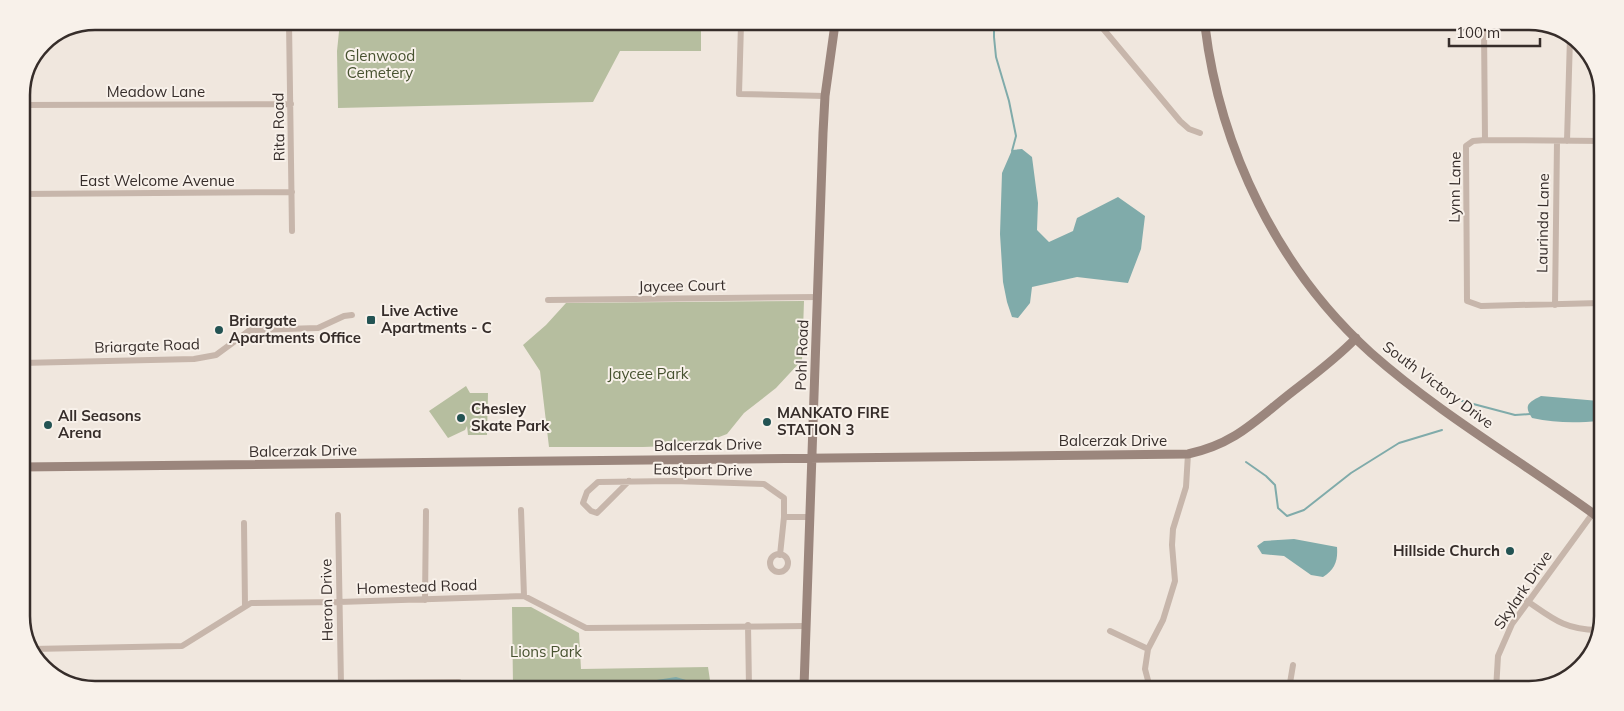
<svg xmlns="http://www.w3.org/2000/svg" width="1624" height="711" font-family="Mulish,sans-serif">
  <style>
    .green { fill: #b6be9f }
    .water { fill: #80abaa }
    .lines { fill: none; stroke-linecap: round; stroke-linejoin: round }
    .stream { stroke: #80abaa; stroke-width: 2 }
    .street { stroke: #c7b6ab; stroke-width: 6 }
    .secondary { stroke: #9b867d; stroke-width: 9 }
    .poi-dot { fill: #235353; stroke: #f8f1ea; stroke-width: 2 }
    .labels { text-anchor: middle; stroke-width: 4; stroke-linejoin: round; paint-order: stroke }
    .park-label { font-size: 15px; fill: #475230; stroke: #f8f1ea }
    .street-label { font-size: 15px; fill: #362d2a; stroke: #f8f1ea }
    .poi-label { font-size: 15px; font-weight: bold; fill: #362d2a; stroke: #f8f1ea; text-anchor: start }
    .rim { fill: none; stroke: #362d2a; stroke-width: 2.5 }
  </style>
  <rect width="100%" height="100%" fill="#f0e7de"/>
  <path class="green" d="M340 22 701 24V51H620L593 102 338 108 337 51Z
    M804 301 802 360 776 388 744 413 727 434 698 445 643 447H549L540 371 523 345 546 325 566 303Z
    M466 386 470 393H488L487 435H468L467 426 465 430 448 438 429 411Z
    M512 607H531L579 633 581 669 708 667 711 687 513 686Z"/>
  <path class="water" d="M1022 149 1032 157 1038 203 1037 230 1049 242 1073 231 1077 218 1118 197 1145 216 1141 249 1128 283 1077 277 1032 287 1030 303 1018 318 1012 317 1007 302 1003 282 1000 234 1002 173 1012 150Z
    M1541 396 1599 401V421C1576 423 1555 423 1532 418 1523 405 1529 402 1541 396Z
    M1294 539 1337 547C1338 561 1335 569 1323 577L1311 575 1284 556 1262 554 1257 546 1264 541Z
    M676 677 686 680 693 686H583C601 676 618 683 637 682 650 681 663 679 676 677Z"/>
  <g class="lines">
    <path class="stream" d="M994 25V37L996 57 1009 101 1016 136 1012 151
      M1462 401 1515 415 1530 414
      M1246 462 1266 476 1275 485 1278 508 1287 516 1304 510 1351 473 1399 443 1442 430"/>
    <path class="street" d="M289 22 292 231
      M741 24 739 94 825 96
      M1100 25 1180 121 1189 129 1200 133
      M1484 27 1485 140
      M21 105 291 104
      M1567 141 1570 37
      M21 194 292 192
      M548 300 818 297
      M1600 303 1481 306 1467 301 1466 146 1473 141 1485 140 1602 141
      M1555 305 1557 141
      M21 363 194 359 216 355 250 330 318 328 344 316 352 315
      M629 481 597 513 591 511 583 503 587 492 598 482 674 481 764 484 784 498V517H809
      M521 510 524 596
      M338 515 341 685
      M244 523 245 606
      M770 563a9 9 0 1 1 18 0a9 9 0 1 1-18 0Z
      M780 555 784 517
      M425 600 426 511
      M1527 601C1552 618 1565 630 1597 630
      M748 625 749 687
      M1110 631 1148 649
      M32 649 182 646 251 603 339 602 524 596 586 628 806 626
      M272 685H341L374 683 459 682 462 686
      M1150 688 1145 669 1148 649 1163 620 1175 581 1172 545 1173 529 1186 487 1188 454
      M1289 689 1293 665
      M1496 690 1498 656 1512 624 1593 513"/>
    <path class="secondary" d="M1205 26C1220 149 1278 269 1371 353 1441 415 1523 462 1598 517
      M21 467 1188 454C1235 444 1256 420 1292 392 1314 375 1337 358 1356 338
      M804 687 823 133 825 96 835 24"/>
  </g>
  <g class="poi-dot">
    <rect x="366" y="315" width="10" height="10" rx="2.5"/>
    <circle cx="219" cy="330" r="5"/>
    <circle cx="461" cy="418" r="5"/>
    <circle cx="767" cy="422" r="5"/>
    <circle cx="48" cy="425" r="5"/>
    <circle cx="1510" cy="551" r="5"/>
  </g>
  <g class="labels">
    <g class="park-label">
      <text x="380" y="61">Glenwood<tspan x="380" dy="17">Cemetery</tspan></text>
      <text x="648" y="379">Jaycee Park</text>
      <text x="546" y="657">Lions Park</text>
    </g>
    <g class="street-label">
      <text x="156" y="97">Meadow Lane</text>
      <text transform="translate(279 127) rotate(-91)" y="5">Rita Road</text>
      <text x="157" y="186">East Welcome Avenue</text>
      <text transform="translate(1455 187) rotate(-89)" y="5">Lynn Lane</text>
      <text transform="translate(1543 223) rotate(-89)" y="5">Laurinda Lane</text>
      <text transform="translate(682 286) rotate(-1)" y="5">Jaycee Court</text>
      <text transform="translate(147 346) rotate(-2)" y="5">Briargate Road</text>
      <text transform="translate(802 355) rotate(-88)" y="5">Pohl Road</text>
      <text transform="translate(1438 385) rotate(37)" y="5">South Victory Drive</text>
      <text x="1113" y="446">Balcerzak Drive</text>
      <text transform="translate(708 445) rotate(-1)" y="5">Balcerzak Drive</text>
      <text transform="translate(303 451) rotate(-1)" y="5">Balcerzak Drive</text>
      <text transform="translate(703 470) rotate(1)" y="5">Eastport Drive</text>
      <text transform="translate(417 587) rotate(-2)" y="5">Homestead Road</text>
      <text transform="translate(1523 590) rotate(-56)" y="5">Skylark Drive</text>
      <text transform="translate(327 600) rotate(-91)" y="5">Heron Drive</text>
    </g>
    <g class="poi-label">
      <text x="381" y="316">Live Active<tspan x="381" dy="17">Apartments - C</tspan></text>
      <text x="229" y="326">Briargate<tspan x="229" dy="17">Apartments Office</tspan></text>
      <text x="471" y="414">Chesley<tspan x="471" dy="17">Skate Park</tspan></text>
      <text x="777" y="418">MANKATO FIRE<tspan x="777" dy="17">STATION 3</tspan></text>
      <text x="58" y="421">All Seasons<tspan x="58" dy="17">Arena</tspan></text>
      <text x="1500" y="556" text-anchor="end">Hillside Church</text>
    </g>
  </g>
  <path d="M0 0H1624V711H0ZM95 30H1529A65 65 0 0 1 1594 95V616A65 65 0 0 1 1529 681H95A65 65 0 0 1 30 616V95A65 65 0 0 1 95 30Z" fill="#f8f1ea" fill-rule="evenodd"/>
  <path class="rim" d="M95 30H1529A65 65 0 0 1 1594 95V616A65 65 0 0 1 1529 681H95A65 65 0 0 1 30 616V95A65 65 0 0 1 95 30Z"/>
  <path d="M1449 38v8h91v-8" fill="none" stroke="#362d2a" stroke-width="2.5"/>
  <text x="1456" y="38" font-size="15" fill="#362d2a" stroke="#f8f1ea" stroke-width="4" paint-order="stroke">100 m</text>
</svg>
